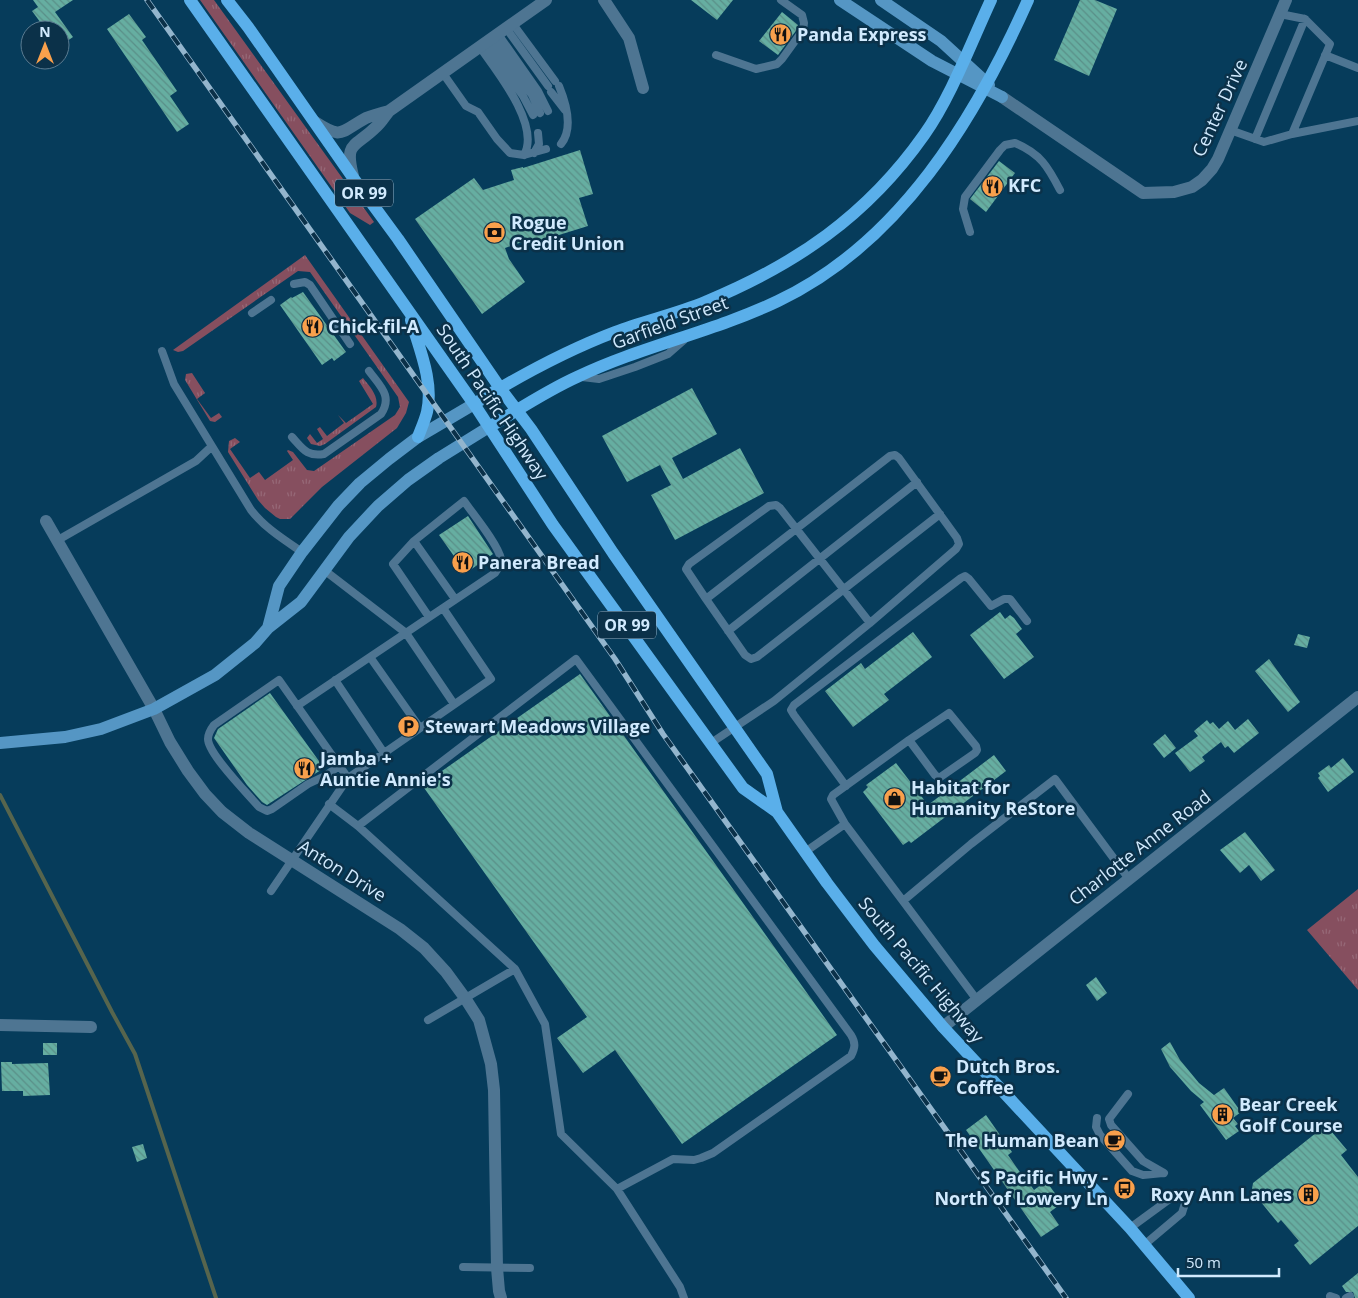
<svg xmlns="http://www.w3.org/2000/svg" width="1358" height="1298" font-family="'Open Sans',sans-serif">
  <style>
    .grass { fill: url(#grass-tufts) }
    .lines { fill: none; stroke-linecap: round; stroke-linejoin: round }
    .stream { stroke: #57654d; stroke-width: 4 }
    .building { fill: url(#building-back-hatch) }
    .service { stroke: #4e7592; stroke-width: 8 }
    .minor { stroke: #4e7592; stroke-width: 12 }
    .tertiary { stroke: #4e7592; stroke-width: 12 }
    .secondary { stroke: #5596c4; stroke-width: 12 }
    .primary { stroke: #5aafea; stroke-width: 12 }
    .rail-casing { stroke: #93b5cd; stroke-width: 5.5 }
    .rail { stroke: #0b3149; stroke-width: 4; stroke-dasharray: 11; stroke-linecap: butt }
    .labels { text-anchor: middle; stroke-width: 5; stroke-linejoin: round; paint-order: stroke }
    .shield { fill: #0b3149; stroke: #96b2c8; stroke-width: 1 }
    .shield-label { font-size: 16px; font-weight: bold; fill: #d1eafe }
    .poi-label { font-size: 18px; font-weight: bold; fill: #d1eafe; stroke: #0b3149; text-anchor: start }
    .street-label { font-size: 18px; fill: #d1eafe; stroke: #0b3149 }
  </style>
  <defs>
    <pattern id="grass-tufts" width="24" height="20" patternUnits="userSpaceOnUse" patternTransform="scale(1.25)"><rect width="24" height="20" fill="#864f5f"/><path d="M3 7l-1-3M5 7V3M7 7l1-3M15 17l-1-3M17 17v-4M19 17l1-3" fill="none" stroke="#966877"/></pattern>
    <pattern id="building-back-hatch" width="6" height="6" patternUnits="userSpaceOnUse" patternTransform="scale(1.25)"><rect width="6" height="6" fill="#66aea1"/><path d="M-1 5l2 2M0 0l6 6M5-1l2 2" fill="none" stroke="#5a8f88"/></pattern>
  </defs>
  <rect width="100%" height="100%" fill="#063c5b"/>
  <path class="grass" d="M200 0H214L374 222 370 225 350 213Z
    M305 255 409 402 406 413 397 428 322 487 290 519H280L276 517 265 508 258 500 228 452 229 441 235 438 240 442 230 449 250 478 259 472 265 480 293 460 287 451 288 450 293 452 307 470 314 471 395 415 400 407 398 397 310 272 298 271 183 351 178 352 173 350Z
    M192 373 205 393 197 399 211 418 219 413 222 417 215 422 210 421 185 380 186 374Z
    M363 378C370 387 379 396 376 407L325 444 320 446 311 444 307 438 310 434 317 443 323 439 317 429 320 427 327 436 344 423 338 415 346 423 373 404 359 381Z
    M1358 889V990L1307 930Z"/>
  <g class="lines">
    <path class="stream" d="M0 795 112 1012 135 1054 216 1298"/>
  </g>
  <path class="building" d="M33 0H73L55 12 73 37 60 46V30H46L32 11 38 7Z
    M691 0H733L717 20Z
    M1080 0H1095L1117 9 1089 76 1054 60Z
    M782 12 798 25V28L778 55 759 41Z
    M129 14 146 37 142 40 177 91 170 96 189 124 177 132 107 29Z
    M580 150 593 194 579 198 588 226 530 244 528 240 505 248 509 259 525 282 482 314 415 219 474 178 483 190 514 180 511 170 523 167V168Z
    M999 161 1015 173 986 212 970 199Z
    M303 292 346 352 334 361 332 358 322 365 280 305 291 297 292 298Z
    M692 388 717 434 672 458 683 479 740 448 764 493 675 540 651 495 671 485 660 465 627 482 602 436Z
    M468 516 493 554 466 573 439 535Z
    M1000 612 1005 619 1010 615 1014 618 1022 629 1016 634 1034 657 1004 679 970 635Z
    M913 632 932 657 884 694 889 700 853 727 825 691 861 663 865 669Z
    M1298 634 1310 637 1307 648 1294 645Z
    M1269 659 1300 702 1288 712 1255 671Z
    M580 674 837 1035 682 1144 615 1050 583 1073 557 1038 587 1017 422 785Z
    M270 693 324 768 267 805 262 802 247 785 214 738 218 729Z
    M1248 719 1259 733 1234 753 1228 746 1225 748 1221 742 1202 757 1205 761 1190 772 1175 753 1198 736 1194 731 1207 720 1210 724 1213 722 1219 729 1228 721 1235 730Z
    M1165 734 1176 748 1164 758 1153 744Z
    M994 755 1006 771 911 843 909 841 903 845 863 792 868 787 866 785 896 763 928 805Z
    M1343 758 1354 772 1328 792 1318 778 1320 776 1318 773 1329 765 1331 768Z
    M1245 832 1275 870 1261 881 1249 865 1240 873 1220 850Z
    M1096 977 1107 993 1097 1001 1086 985Z
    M1170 1042 1180 1060 1199 1083 1214 1095 1224 1088 1241 1112 1233 1118 1238 1124 1235 1126 1239 1131 1226 1140 1200 1105 1204 1102 1191 1091 1170 1067 1161 1049Z
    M43 1043H57V1055H43Z
    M1 1062H12V1064L48 1063 50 1095 23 1096V1091H2Z
    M986 1115 1012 1152 1008 1155 1026 1181 1027 1180 1034 1190 1046 1181 1062 1203 1050 1212 1059 1225 1041 1237 966 1130Z
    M1326 1125 1347 1150 1341 1155 1358 1177V1226L1310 1265 1294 1245 1299 1241 1281 1220 1278 1223 1256 1196 1257 1195 1252 1189 1253 1183Z
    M143 1144 147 1158 137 1162 132 1147Z
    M1358 1273V1298H1355L1353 1292H1346L1342 1286Z"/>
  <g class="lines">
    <path class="service" d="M513 24 555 81
      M506 28 548 86
      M498 34 538 91 548 111
      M491 38 532 95 540 113
      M485 42 523 96 533 115
      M479 46C496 70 541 125 524 155
      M716 55 756 69 777 64 782 59 803 30 804 23 802 15 781 0
      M1325 55 1358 68
      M442 72 466 106 478 112 497 139 510 153 524 155 546 149
      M559 86C566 103 574 128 561 144
      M551 92 565 110
      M1230 130 1264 142 1292 134 1330 44 1305 19 1280 14
      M1292 134 1358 121
      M1255 139 1305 19
      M534 153 539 144 538 133
      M970 232 963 209 965 197 1000 150 1005 145 1015 143C1041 154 1048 167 1060 190
      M294 284 305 282 310 285 350 344
      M252 313 271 300
      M162 351 174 384 251 510C265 528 283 539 302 552
      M582 377 599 379 635 367 668 354 684 340
      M292 437C303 449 307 457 324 454L381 414C393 396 380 386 369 371
      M58 540 196 461 211 447
      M414 541 455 599
      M324 570 406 633 454 704
      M706 599 745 655 751 659 757 657 940 514
      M728 631 917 482
      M370 657 420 728
      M335 680 384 753
      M297 706 495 573C498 568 502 564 501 559 498 544 473 514 464 501L414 541 393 564 429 617
      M711 743 774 701 870 623 956 549 959 544 957 538 899 458 895 455 890 456 706 599 686 569 689 564 769 506 776 505 780 508 870 623
      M339 766 325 776 308 784 272 809 267 811 259 807C248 794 208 754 208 739 208 733 211 729 214 725L279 680C302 713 325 745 348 778
      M846 786 794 715 791 710 794 705 961 578 965 576 969 579 991 606 1004 599H1010L1027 621
      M329 804 358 826
      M805 852 845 824
      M271 891 348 778 491 679 443 608
      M903 901 845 824 831 799 833 795 909 740 935 775 939 778 975 753 977 750 976 746 949 713 909 740
      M515 969 545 1024 561 1134 617 1189 680 1287 684 1298
      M977 1000 903 901 971 844 1055 779 1129 879
      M428 1020 515 969 358 826 576 659 851 1035C856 1043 855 1048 851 1056L713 1153 701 1158 694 1160 673 1159 617 1189
      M1128 1094 1109 1119 1111 1125 1143 1161 1164 1173
      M1097 1118 1096 1127 1100 1135 1132 1171 1143 1175 1163 1173
      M1130 1228 1171 1198 1187 1197 1182 1213 1144 1245
      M463 1267 530 1268
      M1330 1296 1336 1298
      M1346 1298 1350 1296"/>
    <path class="minor" d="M604 0 629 38 643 88
      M1002 97 1143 193 1174 192 1192 187 1202 180 1212 169 1218 159 1286 0
      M315 122C343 140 340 132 366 118 373 115 381 113 389 111
      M353 176C344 141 355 148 376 127 381 123 385 116 389 111L546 0
      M46 521 154 709
      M0 1025 91 1027
      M943 1027 1358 697"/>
    <path class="tertiary" d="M154 709 170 742 188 771 205 794 222 812 249 833 400 929 424 948 446 972 465 998 479 1020 491 1064 494 1090 497 1268 499 1291 501 1298"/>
    <path class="secondary" d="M840 0 932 61 1002 97
      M881 0 941 41 989 85
      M268 628 279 586 302 552 338 506 360 483 389 459 418 437 474 404
      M0 743 65 737 101 729 154 709 215 675 255 643 268 628 301 602 349 537 378 506 408 480 439 458 489 427"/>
    <path class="primary" d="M190 0 474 404 553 525 743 788 777 812 827 883 874 945 943 1027 1130 1228 1189 1298
      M227 0 248 27 354 179 398 239 500 388 531 429 613 553 767 774 777 812
      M411 320C419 348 434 382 427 412 425 420 421 429 418 437
      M474 404C519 376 565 351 615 332 644 321 676 314 705 302 795 265 867 216 924 135 951 97 971 43 991 0
      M489 427C518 410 546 391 577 377 642 346 713 332 778 301 900 243 975 119 1028 0"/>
    <defs>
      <path id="rail" d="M147 0 615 659 663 734 1066 1298"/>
    </defs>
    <use href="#rail" class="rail-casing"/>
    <use href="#rail" class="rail"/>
  </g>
  <defs>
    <symbol id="restaurant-disc" viewBox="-11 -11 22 22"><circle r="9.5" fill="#f9a04c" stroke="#0b3149"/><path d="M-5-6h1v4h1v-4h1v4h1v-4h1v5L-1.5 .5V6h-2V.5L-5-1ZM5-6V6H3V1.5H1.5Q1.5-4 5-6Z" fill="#111"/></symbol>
    <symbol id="bank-disc" viewBox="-11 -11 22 22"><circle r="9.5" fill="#f9a04c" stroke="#0b3149"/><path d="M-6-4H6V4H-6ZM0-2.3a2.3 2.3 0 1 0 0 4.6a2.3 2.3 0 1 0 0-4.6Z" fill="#111"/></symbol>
    <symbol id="parking-disc" viewBox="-11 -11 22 22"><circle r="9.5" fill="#f9a04c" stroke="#0b3149"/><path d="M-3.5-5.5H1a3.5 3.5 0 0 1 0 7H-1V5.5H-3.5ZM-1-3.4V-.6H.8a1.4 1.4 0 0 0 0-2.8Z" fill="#111"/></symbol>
    <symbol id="shop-disc" viewBox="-11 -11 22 22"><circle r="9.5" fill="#f9a04c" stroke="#0b3149"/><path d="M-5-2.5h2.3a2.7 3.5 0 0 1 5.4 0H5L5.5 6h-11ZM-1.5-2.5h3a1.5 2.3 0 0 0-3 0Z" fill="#111"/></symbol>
    <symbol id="cafe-disc" viewBox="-11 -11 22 22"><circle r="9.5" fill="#f9a04c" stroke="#0b3149"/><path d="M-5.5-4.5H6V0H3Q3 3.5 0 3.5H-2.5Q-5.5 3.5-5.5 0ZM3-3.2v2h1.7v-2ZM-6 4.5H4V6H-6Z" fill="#111"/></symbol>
    <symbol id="building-disc" viewBox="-11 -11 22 22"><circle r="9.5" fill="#f9a04c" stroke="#0b3149"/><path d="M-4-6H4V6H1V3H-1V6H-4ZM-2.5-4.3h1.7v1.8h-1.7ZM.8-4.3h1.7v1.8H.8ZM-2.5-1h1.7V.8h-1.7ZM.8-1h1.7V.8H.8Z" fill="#111"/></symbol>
    <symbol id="bus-disc" viewBox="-11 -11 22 22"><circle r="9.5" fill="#f9a04c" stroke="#0b3149"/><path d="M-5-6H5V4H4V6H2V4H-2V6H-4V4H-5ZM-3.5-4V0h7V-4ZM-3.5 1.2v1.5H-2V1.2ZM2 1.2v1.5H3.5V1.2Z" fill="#111"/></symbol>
  </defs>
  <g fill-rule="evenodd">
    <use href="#restaurant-disc" x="768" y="22" width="25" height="25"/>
    <use href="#restaurant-disc" x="980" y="174" width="25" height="25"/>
    <use href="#bank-disc" x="482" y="220" width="25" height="25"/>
    <use href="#restaurant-disc" x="300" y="314" width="25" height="25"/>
    <use href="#restaurant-disc" x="450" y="550" width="25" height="25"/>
    <use href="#parking-disc" x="396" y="714" width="25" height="25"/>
    <use href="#restaurant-disc" x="292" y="756" width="25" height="25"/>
    <use href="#shop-disc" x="882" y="786" width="25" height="25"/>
    <use href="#cafe-disc" x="928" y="1064" width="25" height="25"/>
    <use href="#building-disc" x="1210" y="1102" width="25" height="25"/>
    <use href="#cafe-disc" x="1102" y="1128" width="25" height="25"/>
    <use href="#bus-disc" x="1112" y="1176" width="25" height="25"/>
    <use href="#building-disc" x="1296" y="1182" width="25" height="25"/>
  </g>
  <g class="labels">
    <g class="shield">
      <rect x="335" y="179.5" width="58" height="27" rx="4"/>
      <rect x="598" y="611.5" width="58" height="27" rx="4"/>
    </g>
    <g class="shield-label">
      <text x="364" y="199">OR 99</text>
      <text x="627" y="631">OR 99</text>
    </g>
    <g class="poi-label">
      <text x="797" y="41">Panda Express</text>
      <text x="1008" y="192">KFC</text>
      <text x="511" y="229">Rogue<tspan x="511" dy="21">Credit Union</tspan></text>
      <text x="328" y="333">Chick-fil-A</text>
      <text x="478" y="569">Panera Bread</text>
      <text x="425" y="733">Stewart Meadows Village</text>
      <text x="320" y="765">Jamba +<tspan x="320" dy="21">Auntie Annie's</tspan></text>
      <text x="911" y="794">Habitat for<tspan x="911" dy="21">Humanity ReStore</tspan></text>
      <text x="956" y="1073">Dutch Bros.<tspan x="956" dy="21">Coffee</tspan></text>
      <text x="1239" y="1111">Bear Creek<tspan x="1239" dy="21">Golf Course</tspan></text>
      <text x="1099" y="1147" text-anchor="end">The Human Bean</text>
      <text x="1108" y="1184" text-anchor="end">S Pacific Hwy -<tspan x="1108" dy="21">North of Lowery Ln</tspan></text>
      <text x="1292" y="1201" text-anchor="end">Roxy Ann Lanes</text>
    </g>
    <g class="street-label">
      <text transform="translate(1220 108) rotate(-65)" y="6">Center Drive</text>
      <text transform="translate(670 323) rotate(-20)" y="6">Garfield Street</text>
      <text transform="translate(492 402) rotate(56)" y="6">South Pacific Highway</text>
      <text transform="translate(1140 848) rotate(-38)" y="6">Charlotte Anne Road</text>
      <text transform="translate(342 871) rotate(32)" y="6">Anton Drive</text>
      <text transform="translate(921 970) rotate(50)" y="6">South Pacific Highway</text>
    </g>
  </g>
  <g transform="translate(45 45)"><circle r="24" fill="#0b3149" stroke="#5a7b91"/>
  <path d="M0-4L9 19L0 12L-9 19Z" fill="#f9a04c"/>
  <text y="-8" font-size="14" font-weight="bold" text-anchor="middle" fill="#d1eafe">N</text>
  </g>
  <path d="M1178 1268v8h101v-8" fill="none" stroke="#d1eafe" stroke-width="2.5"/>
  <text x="1186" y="1268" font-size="15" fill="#d1eafe" stroke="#0b3149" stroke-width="4" paint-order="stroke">50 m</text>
</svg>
